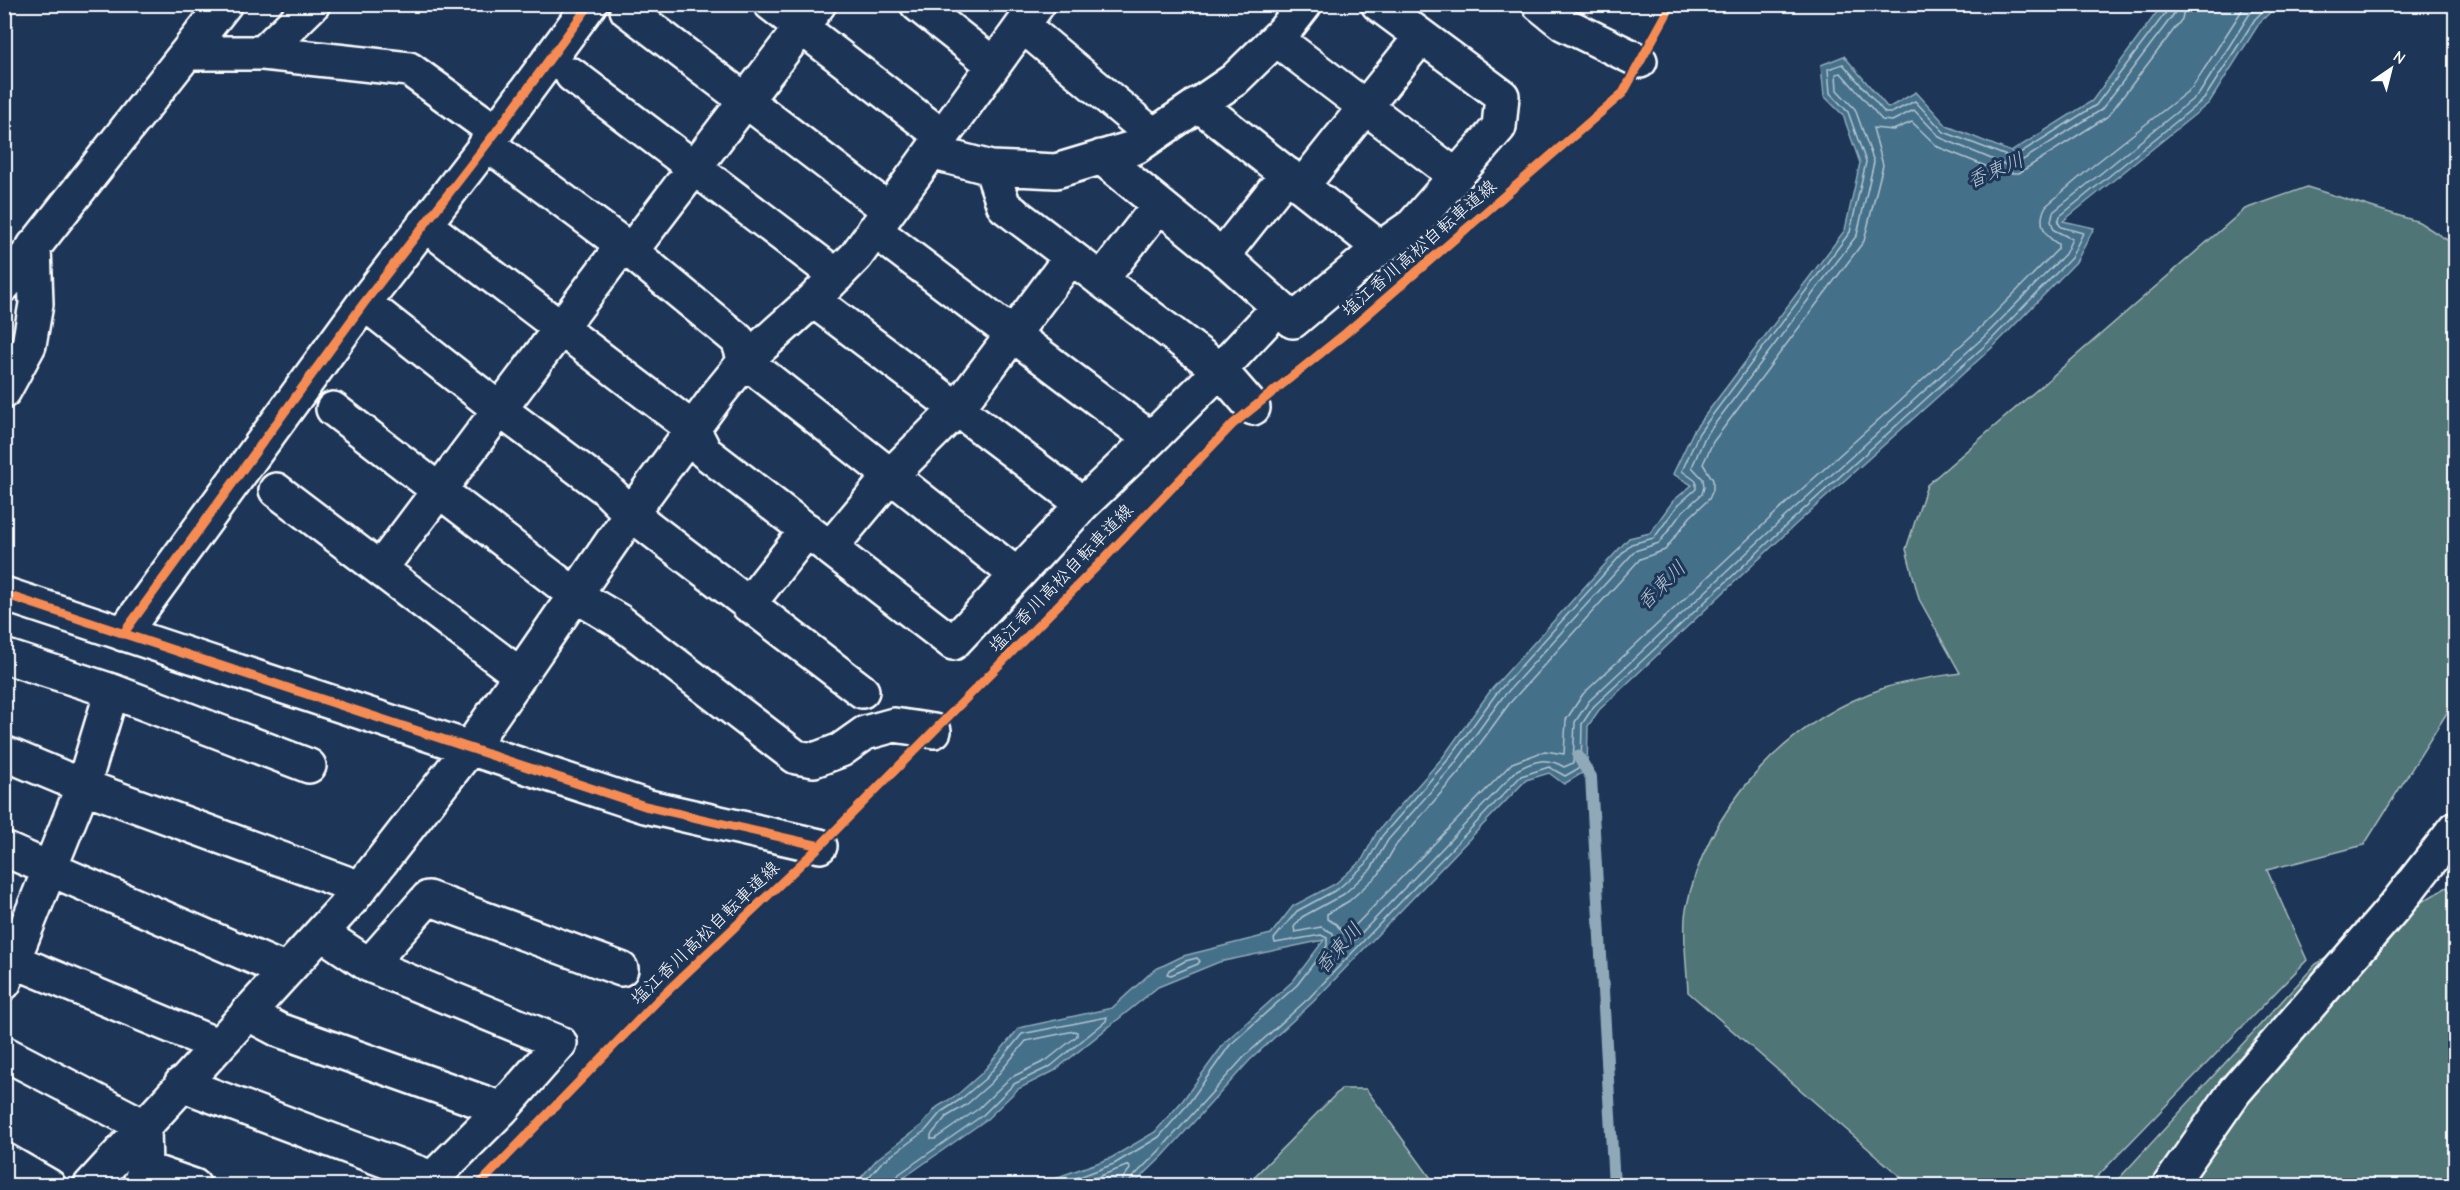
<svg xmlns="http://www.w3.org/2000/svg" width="2460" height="1190" font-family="'Comic Neue','Klee One',sans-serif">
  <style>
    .green { fill: #507577; stroke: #a8babb; stroke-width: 1.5 }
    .water { fill: #446f89; stroke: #8fa9b8; stroke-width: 1.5 }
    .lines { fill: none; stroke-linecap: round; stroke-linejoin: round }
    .shore { stroke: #b4c5d0; stroke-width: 1.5 }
    .stream { stroke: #8fa9b8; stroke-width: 12 }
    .minor-casing { stroke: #fff; stroke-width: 38 }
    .minor { stroke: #1d3557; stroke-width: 33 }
    .cycleway-casing { stroke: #1d3557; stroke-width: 13 }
    .cycleway { stroke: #f68b52; stroke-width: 9 }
    .labels { text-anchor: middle; stroke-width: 6; stroke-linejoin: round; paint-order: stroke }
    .street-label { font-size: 18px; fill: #fff; stroke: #1d3557 }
    .water-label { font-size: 20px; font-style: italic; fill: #b4c5d0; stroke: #1d3557 }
  </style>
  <rect width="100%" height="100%" fill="#1d3557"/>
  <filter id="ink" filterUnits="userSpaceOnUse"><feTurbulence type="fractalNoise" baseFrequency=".0167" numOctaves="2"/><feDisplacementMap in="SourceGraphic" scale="12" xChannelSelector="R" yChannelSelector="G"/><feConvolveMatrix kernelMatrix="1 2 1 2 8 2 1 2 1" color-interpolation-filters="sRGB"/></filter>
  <g filter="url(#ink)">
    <path class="green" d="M2307 187 2419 222 2455 245V700L2364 845 2267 870 2307 960 2089 1185H1910L1688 992C1687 970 1682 930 1686 910 1706 808 1787 721 1884 688 1909 680 1935 677 1960 673L1919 599 1906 549 1927 485 2245 209Z
      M2447 887 2456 903 2455 1185 2112 1186 2316 964Z
      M1341 1089H1366L1436 1185H1246Z"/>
    <path class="water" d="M2165 5H2278L2260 22 2209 103 2063 221 2094 228 2076 262 1995 345 1796 524 1599 710 1588 726 1587 770 1564 784 1549 773 1526 780 1313 1002 1250 1060 1163 1156 1133 1185H1045L1058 1177 1111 1158 1155 1132 1183 1100 1226 1041 1293 981 1324 940 1219 962 1158 987 1054 1071 1018 1089 987 1119 902 1179 897 1185H865L857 1182 877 1159 922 1125 937 1107 957 1095 982 1073 1019 1028 1112 1008 1154 970 1183 956 1271 934 1293 906 1335 884 1362 860 1377 832 1443 757 1491 690 1629 538 1650 533 1673 501 1692 485 1673 474 1694 430 1845 230 1860 163 1843 115 1824 96 1821 65 1844 56 1888 108 1916 92 1947 126 2011 152 2092 101 2157 12Z"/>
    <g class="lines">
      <path class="shore" d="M2176 4 2174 14 2101 110 2015 165H2006L1941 138 1914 110 1892 121 1882 120 1841 73 1836 74 1837 90 1855 109 1874 162 1857 235 1705 437 1692 467 1703 479 1704 487 1702 494 1683 511 1659 543 1635 551 1502 698 1453 766 1388 840 1371 869 1344 894 1302 917 1294 927 1295 932 1321 927 1333 933 1335 945 1323 964V968H1328L1517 770C1535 760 1547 757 1564 767L1573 763 1575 722 1589 701 1787 515 1986 335 2065 254 2072 239 2054 230 2051 221 2053 212 2199 94 2249 15 2259 4
        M2185 4 2182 19 2108 116 2019 173H2003L1938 147 1912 122 1893 130 1873 128 1883 165 1864 241 1713 442 1703 464 1713 480V490L1709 499 1690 517 1665 550 1640 559 1509 704 1460 771 1396 845 1379 874 1349 901 1327 914V919L1336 924 1344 934H1347L1512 763 1545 751 1564 754 1566 720 1583 694 1781 508 1979 329 2058 249V244C2044 236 2037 222 2046 206L2095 164 2192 88 2246 4
        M1197 958 1200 961 1198 964 1171 975 1167 974 1169 970 1185 961Z
        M1074 1031 1077 1032V1036L1047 1060 1010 1078 978 1109 935 1139H931V1135L946 1117 966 1105 991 1083 1026 1041Z
        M866 1186V1180L881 1163 926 1130 941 1112 961 1099 986 1078 1022 1034 1107 1017 1106 1021 1051 1066 1014 1084 983 1115 899 1174 893 1186
        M1055 1186 1114 1164 1159 1137 1188 1104 1230 1045 1297 985 1327 946V938L1321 935 1275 943 1274 939 1297 911 1338 889 1366 864 1382 836 1447 761 1496 694 1631 544 1654 538 1678 505 1696 489V481L1682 471 1699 433 1850 232 1866 162 1848 112 1830 93 1828 69 1843 64 1885 113H1891L1915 101 1944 132 2012 158 2096 105 2167 11 2169 4
        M1074 1186 1129 1165 1130 1169 1123 1178 1122 1186
        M1129 1186 1131 1179 1159 1151 1246 1055 1309 998 1521 776 1549 767 1565 776 1581 767 1582 724 1594 706 1792 520 1991 340 2071 258 2083 233 2061 227 2058 222 2060 216 2204 99 2255 19 2270 4"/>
      <path class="stream" d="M1578 756 1591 777 1614 1186"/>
      <defs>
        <path id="minor" d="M771 4 942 136
          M917 4 994 65
          M1539 4 1564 24 1640 61
          M627 10 889 210
          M1023 26 1153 135
          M1276 39 1456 176
          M187 53H263L313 4
          M263 53 409 69 496 132
          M572 75 837 276
          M1198 104 1380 248 1413 225 1499 127 1502 96 1378 4
          M486 143 623 245 738 340 745 361 1017 575 1083 504
          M931 152 991 168 1056 171 1136 147 1234 80 1284 31 1305 4
          M991 168 1004 206 1220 370 1279 307 1222 256 1101 157
          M1302 186 1421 37
          M424 224 693 429 705 452 953 643 1017 575
          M874 230 1151 439 1220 370 1253 408
          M631 251 819 4
          M1222 256 1287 174
          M1101 280 1159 205
          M4 285 225 4
          M813 300 1083 504 1151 439
          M364 303 499 409 605 488 631 514 862 691
          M1279 307 1293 321 1380 248
          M4 391 29 345 36 304 34 246
          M333 409 575 595 619 621 796 757 814 760 841 750 865 733 894 725 934 731
          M276 490 520 675
          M830 548 891 475 957 409 1071 257
          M380 569 623 245
          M4 594 645 806 820 846
          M748 605 807 530
          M123 634 364 303 496 132 590 4
          M4 656 112 691 309 766
          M4 753 83 786 360 888
          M4 849 286 971
          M321 933 369 965 428 898 621 969
          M14 961 217 1045
          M4 983 83 786 112 691
          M247 1013 279 1030 502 1109 560 1043 369 965
          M4 1053 144 1126 145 1169 139 1186
          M181 1084 432 1178
          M4 1160 49 1186
          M145 1169 194 1186
          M90 1186 352 899 469 749 631 514 719 393 745 361 813 300 856 256 1038 4
          M425 1186 502 1109
          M2169 1186 2235 1091 2395 906 2456 828"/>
      </defs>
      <use href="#minor" class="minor-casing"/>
      <use href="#minor" class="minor"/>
      <defs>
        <path id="cycleway" d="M4 594 645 806 820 846
          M123 634 364 303 496 132 590 4
          M478 1186 658 1000 820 846 1100 563 1233 424 1346 333 1623 93 1672 4"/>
      </defs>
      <use href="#cycleway" class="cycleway-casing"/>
      <use href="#cycleway" class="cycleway"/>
    </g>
  </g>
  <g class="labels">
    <g class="street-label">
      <text transform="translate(1419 248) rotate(-41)" y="6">塩江香川高松自転車道線</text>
      <text transform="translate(1061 578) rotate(-46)" y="6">塩江香川高松自転車道線</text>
      <text transform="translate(705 933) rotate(-44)" y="6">塩江香川高松自転車道線</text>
    </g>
    <g class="water-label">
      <text transform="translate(1995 170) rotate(-23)" y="7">香東川</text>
      <text transform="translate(1661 585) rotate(-45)" y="7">香東川</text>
      <text transform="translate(1338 948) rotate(-49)" y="7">香東川</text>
    </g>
  </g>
  <rect width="2460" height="1190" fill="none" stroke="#1d3557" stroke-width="24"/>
  <rect x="12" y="12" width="2436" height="1166" fill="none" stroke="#fff" stroke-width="2" filter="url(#ink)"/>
  <g transform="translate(2391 69) rotate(35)" stroke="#1d3557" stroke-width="4.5" paint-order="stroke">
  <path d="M0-4.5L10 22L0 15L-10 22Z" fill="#ffffff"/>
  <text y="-9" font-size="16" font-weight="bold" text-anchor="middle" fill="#ffffff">N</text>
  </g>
</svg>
